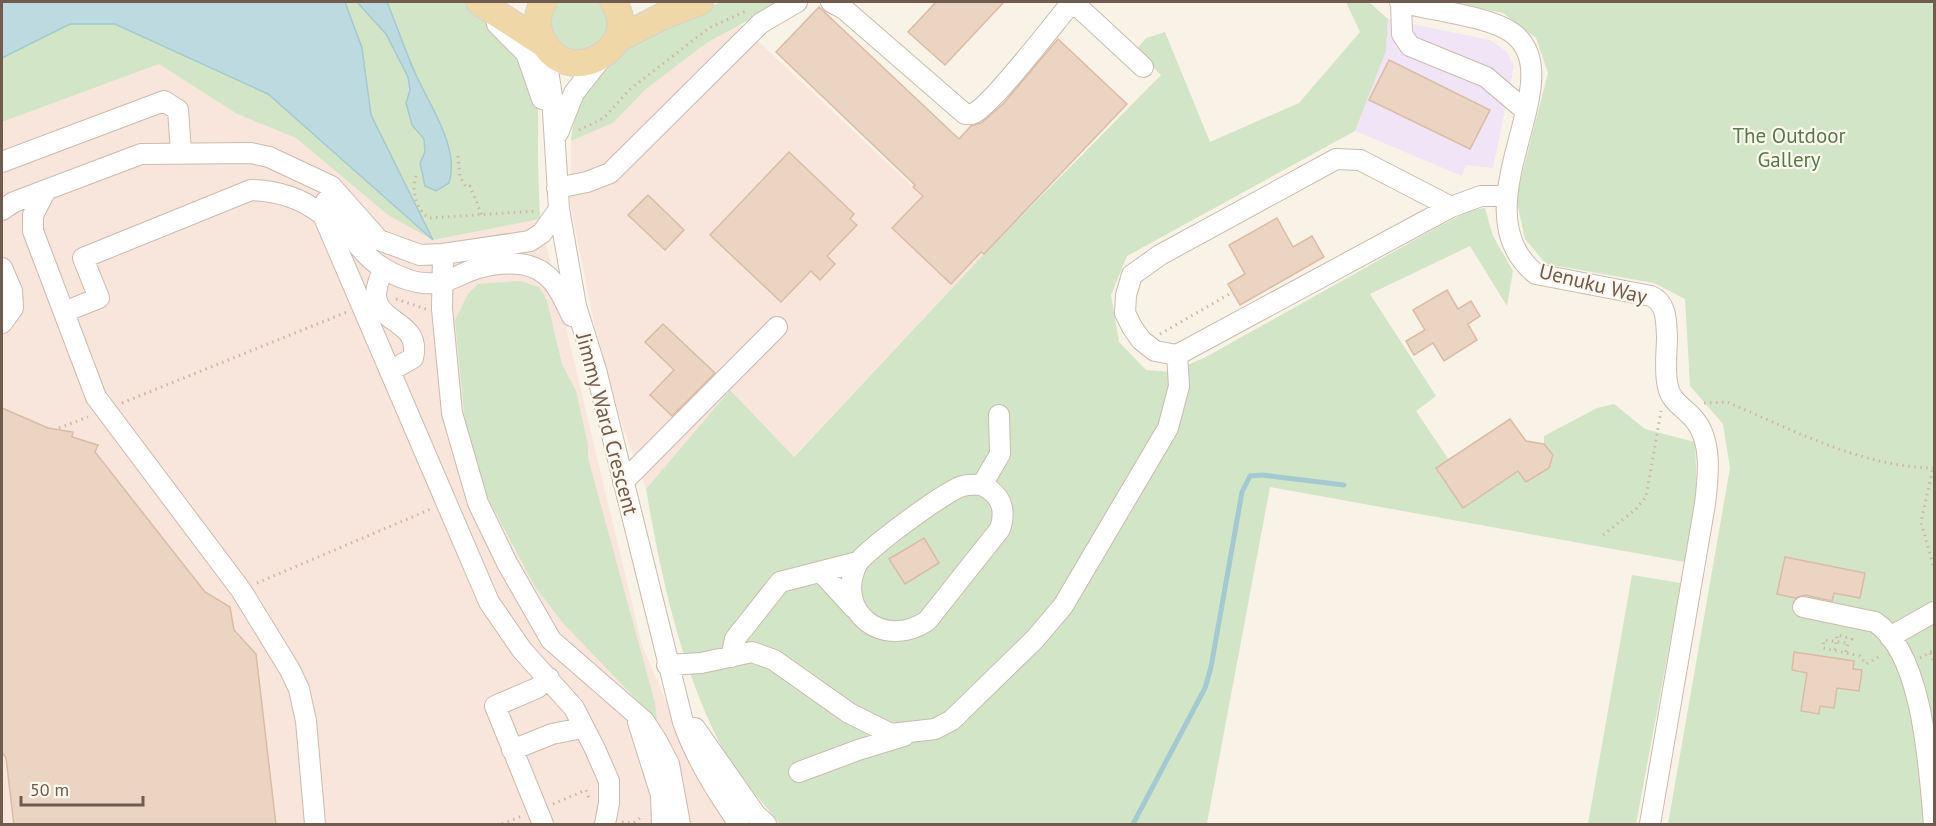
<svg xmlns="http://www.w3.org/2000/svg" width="1936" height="826" font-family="'PT Sans',sans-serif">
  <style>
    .commercial { fill: #f8e5dc }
    .education { fill: #f0e4f6 }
    .green { fill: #d2e5c7 }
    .water { fill: #bedae1; stroke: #a5c9d1; stroke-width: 1.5 }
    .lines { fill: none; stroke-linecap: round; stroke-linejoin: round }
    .stream { stroke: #a5c9d1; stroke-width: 5 }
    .building { fill: #ebd4c2; stroke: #dcbba4; stroke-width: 1.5 }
    .minor-casing { stroke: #cabbae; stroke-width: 22 }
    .major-casing { stroke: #d7d1ce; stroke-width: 28 }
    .path { stroke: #d0b7a5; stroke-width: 3; stroke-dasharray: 1.5 4.5; stroke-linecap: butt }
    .minor { stroke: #fff; stroke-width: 20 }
    .major { stroke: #f0d7a7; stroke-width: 26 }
    .labels { text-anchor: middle; stroke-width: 4.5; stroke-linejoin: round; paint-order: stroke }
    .park-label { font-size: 21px; fill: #577a4b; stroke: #fdf7ed }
    .street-label { font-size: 21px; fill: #705b4f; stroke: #fdf7ed }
  </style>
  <rect width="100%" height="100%" fill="#f9f3e7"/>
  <path class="commercial" d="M740 24 984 254 793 457 730 390 646 489 620 419 596 332 570 204 571 141 613 123 646 89 708 42Z
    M159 64 237 114 296 138 333 169 433 240 540 219 642 645 679 732 727 824H2V122Z"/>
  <path class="education" d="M1388 19 1490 40 1507 52 1514 66 1493 168 1466 165 1462 176 1355 131 1386 51Z"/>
  <path class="green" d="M2 2H464C488 19 511 38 525 64 541 91 538 116 538 145 538 170 539 194 540 219L433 240 388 215 296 138 237 114 159 64 2 122Z
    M560 2H600L609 18 606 37 583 53C578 51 568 51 564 48 548 37 547 14 560 2Z
    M722 2H782L708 42 646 89 613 123 571 141C575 101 595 68 627 43 646 28 698 11 722 2Z
    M1346 2H1369L1388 19 1386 51 1355 131 1127 256 1111 295 1119 342 1146 370 1171 372 1206 357 1438 227 1471 210 1485 208 1493 236 1513 271 1507 306 1470 246 1370 294 1436 396 1416 411 1449 460 1436 469 1463 508 1518 471 1526 481 1549 468 1553 455 1544 444V436L1597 408 1614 404 1645 429 1695 442 1697 493 1685 562 1270 487 1207 823 1210 824H780C760 799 735 773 720 744 680 664 661 577 646 489L730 390 794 457 984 254 1161 75 1136 50 1146 38 1165 32 1210 142 1299 103 1360 32Z
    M1449 2H1934V824H1668L1730 468 1723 424 1690 386 1685 299 1654 283 1546 264 1525 239 1516 198 1548 73 1536 38 1503 13Z
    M520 281 539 287 547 301 562 364 576 391 588 445V458L655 703 657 721 562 622 534 585 487 496 467 441 455 320 468 294 478 284Z
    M1632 575 1681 583 1636 824H1588Z"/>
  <path class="water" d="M2 2H345L362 48 371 115 433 240 268 94 115 24H70L2 58Z
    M357 2H387C397 26 405 51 416 75 430 106 460 148 449 183L436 191 425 186 420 163 425 152 424 139 412 125 406 103 410 90 408 77 386 34Z"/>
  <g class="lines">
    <path class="stream" d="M1133 824 1205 688 1211 667 1242 492 1250 476 1262 475 1344 485"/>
  </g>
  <path class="building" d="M936 2H1004L945 65 908 32Z
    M819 7 959 139 971 126 981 123 1003 104 1058 39 1127 104 984 254 981 252 951 284 892 228 923 196 913 187 915 185 776 52Z
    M1389 60 1490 110 1470 149 1369 100Z
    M789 152 854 214 850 219 857 225 827 256 835 264 820 280 811 271 781 302 710 235Z
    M648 195 684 230 665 250 628 215Z
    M1277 218 1293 247 1312 236 1324 257 1240 305 1228 284 1245 274 1229 245Z
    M1447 290 1458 309 1471 301 1480 316 1468 324 1477 340 1444 361 1433 343 1414 355 1406 341 1425 330 1413 310Z
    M663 324 715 373 672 416 650 395 674 370 645 342Z
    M2 408 48 428 73 432 72 437 98 445 95 452 205 592 230 607 234 630 256 654 276 825H14L6 758 2 752Z
    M1510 419 1526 441 1544 444 1553 455 1549 468 1526 482 1518 471 1463 508 1436 468Z
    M924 538 939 563 905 584 889 559Z
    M1785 557 1865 573 1860 598 1834 593 1832 601 1805 595 1795 598 1777 594Z
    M1794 652 1854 661 1853 669 1862 670 1859 691 1837 688 1834 708 1820 706 1819 714 1801 711 1807 673 1792 670Z"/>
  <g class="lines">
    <defs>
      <path id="minor" d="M831 2 844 9 965 114C968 114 971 115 974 113 991 106 1056 21 1072 2
        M1073 2 1143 67
        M1400 2C1430 10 1487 16 1511 32 1577 77 1454 208 1536 274L1651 296C1667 303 1666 321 1667 336 1667 352 1664 372 1668 387 1671 402 1685 408 1694 419 1713 441 1708 478 1705 504L1650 824
        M1401 2 1402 34 1410 46 1486 77 1526 111
        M497 24 526 53 542 99
        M544 45 552 96 559 209 576 306 596 370 683 722C696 759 717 792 739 824
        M558 133 574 93 603 56
        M2 162 164 101 178 110 181 152
        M557 188 587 182 610 173 761 23 797 2
        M46 190 33 215V231L96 397 241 590 290 670 299 689 306 721 315 824
        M326 201C343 222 359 254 383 268 397 277 418 285 435 283 451 282 463 272 478 268 499 262 528 260 545 274 558 284 565 302 572 316
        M1451 207 1360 160 1336 159 1160 255 1132 275 1126 295 1125 313 1132 327 1141 340 1155 351 1177 355 1451 207 1481 196H1507
        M2 210 14 202 141 154 251 153 269 157 331 186 379 240 420 255 443 254 530 241 542 233 559 209
        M443 254 442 309 452 413 478 503 507 563 551 640 644 721 657 741 669 764 680 824
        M2 268 12 291 13 308 2 323
        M384 269C353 328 424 312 413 358L390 371
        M64 312 99 298 83 258 251 190C279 191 301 198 323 215L489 602 522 650 574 708 595 749 609 781V803L605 824
        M623 482 777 327
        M982 485C1000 494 1007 508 1000 529L927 621C884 650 834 613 857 564 864 551 948 489 963 486 969 484 976 485 982 485Z
        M982 485 1000 454 999 415
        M821 572 854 608
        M1803 607 1875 622C1924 654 1929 771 1934 824
        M1890 637 1934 612
        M731 657 735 639 780 582 858 562
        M667 665 701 663 752 652 774 660 849 713 891 734 935 729 952 720 1035 639 1063 606 1168 428 1179 386 1177 355
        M638 722 661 795 662 824
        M695 728 756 815 766 824
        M512 750 552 734 582 728
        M799 772 858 750 904 736
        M543 824 495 706 537 688 549 678"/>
      <path id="major" d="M479 2 544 44
        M544 2C537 12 536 26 541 37 565 93 645 48 613 2
        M616 40 663 16 700 2"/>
    </defs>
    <use href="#minor" class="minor-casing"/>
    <use href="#major" class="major-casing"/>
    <path class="path" d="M579 130 604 118 629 90 709 28 748 10
      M458 156 460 177 466 187 470 186 482 216
      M416 176C411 190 416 210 429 218L536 211
      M396 299 426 309
      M1160 334 1231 293
      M122 403 347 312
      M1704 403 1727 402C1793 430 1862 467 1934 468
      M59 428 88 417
      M1603 535 1636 509 1646 497 1661 411
      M1933 565 1921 522 1933 468
      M257 583 431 509
      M1835 650 1837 635 1852 639V635
      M1846 652 1848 643 1824 640 1823 648 1860 656 1866 664 1882 655
      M1930 653 1934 661
      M1920 658 1934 650
      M553 804 586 790 590 801
      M622 822 633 823 643 816
      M502 824 522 816"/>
    <use href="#minor" class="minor"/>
    <use href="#major" class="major"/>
  </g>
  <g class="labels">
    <g class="park-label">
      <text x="1789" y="143">The Outdoor<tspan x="1789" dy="24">Gallery</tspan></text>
    </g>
    <g class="street-label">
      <text transform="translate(1593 284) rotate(14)" y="7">Uenuku Way</text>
      <text transform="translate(607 424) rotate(75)" y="7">Jimmy Ward Crescent</text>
    </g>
  </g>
  <rect width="1936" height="826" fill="none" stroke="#705b4f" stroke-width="6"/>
  <path d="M21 796v9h122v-9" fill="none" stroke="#705b4f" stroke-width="3"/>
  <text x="30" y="796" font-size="18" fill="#705b4f" stroke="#fdf7ed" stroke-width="4.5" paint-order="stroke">50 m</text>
</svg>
